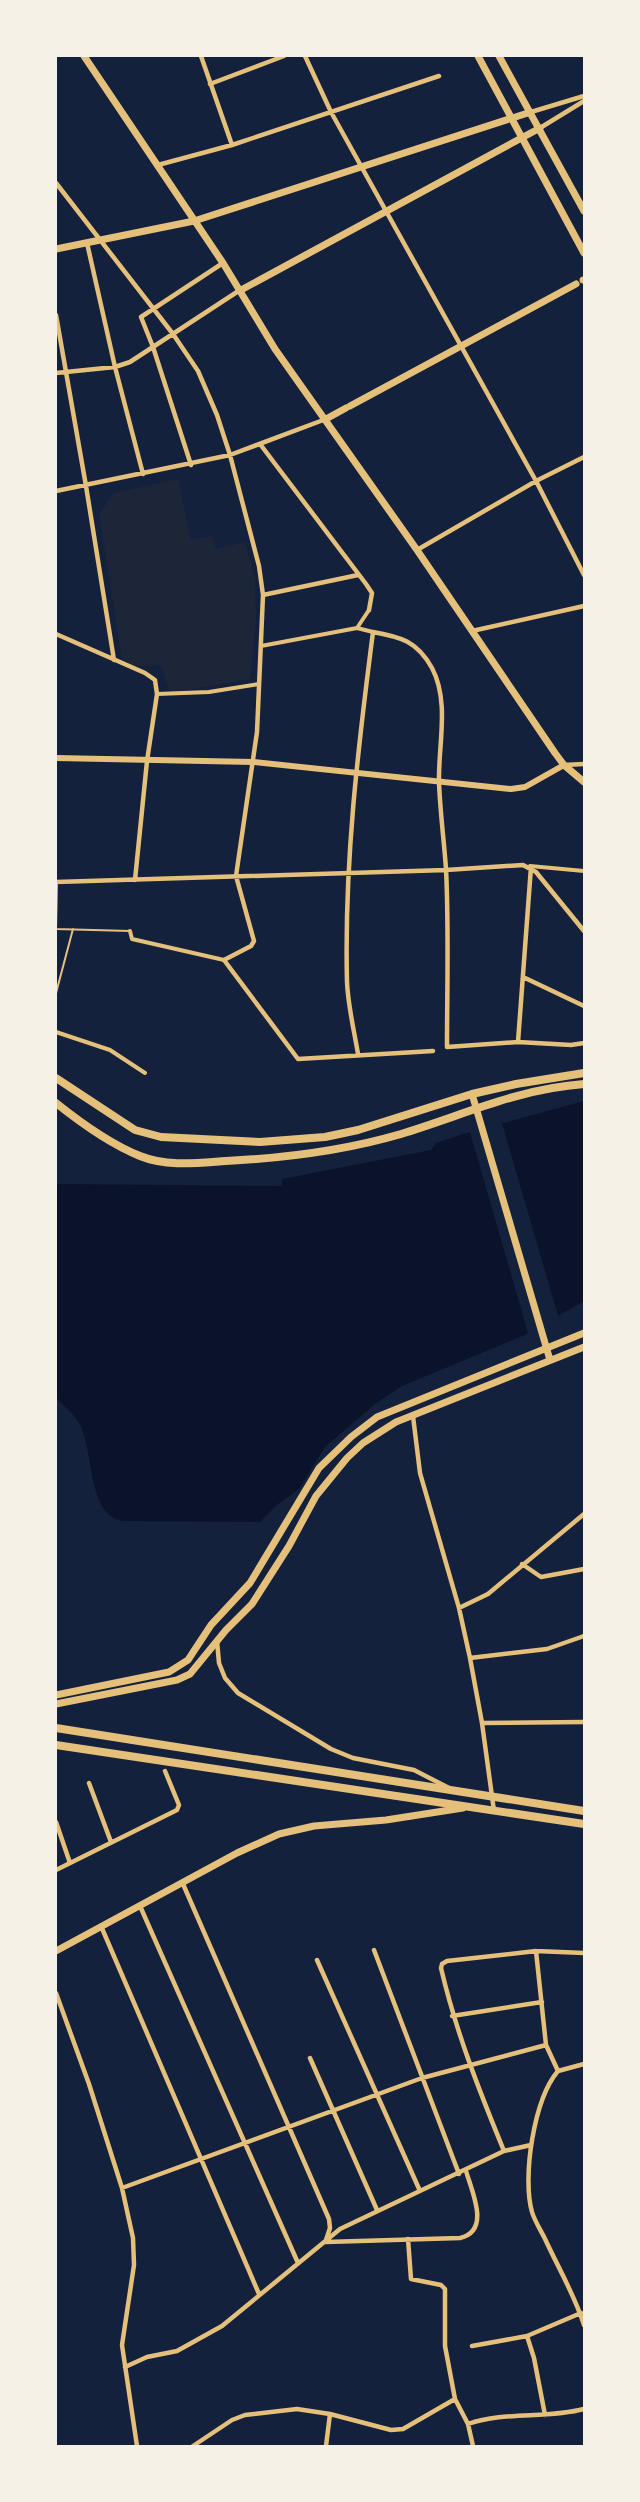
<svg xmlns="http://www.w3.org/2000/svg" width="640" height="2502" font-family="'Alegreya Sans',sans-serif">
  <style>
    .green { fill: #1d2539 }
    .water { fill: #0b132b }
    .pier { fill: #14213d }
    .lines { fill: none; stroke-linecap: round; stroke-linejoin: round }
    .service { stroke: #e5c07b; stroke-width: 2 }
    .pedestrian { stroke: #e5c07b; stroke-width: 4 }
    .minor { stroke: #e5c07b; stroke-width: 4.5 }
    .tertiary { stroke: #e5c07b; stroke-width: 6 }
    .secondary { stroke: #e5c07b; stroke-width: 7 }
    .primary { stroke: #e5c07b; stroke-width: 8 }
  </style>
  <rect width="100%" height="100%" fill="#14213d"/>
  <path class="green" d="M178 479 191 540 212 536 216 549 245 542 255 578 256 620 250 679 170 693 161 664C146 667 135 668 122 659L99 514 114 493Z"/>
  <path class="water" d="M584 1101V1301L525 1335 402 1386 375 1404 325 1447 299 1489 278 1504 260 1522 123 1521C87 1516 94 1451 80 1425 75 1415 64 1406 56 1398V1184L282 1186V1179L431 1150 436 1143 463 1134Z"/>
  <path class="pier" d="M501 1120 559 1319 529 1336 469 1129Z"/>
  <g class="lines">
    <path class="service" d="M57 883 56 929 130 931
      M56 993 73 929"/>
    <path class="pedestrian" d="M357 628 369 610
      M261 646 357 628 373 632
      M157 694 209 692 259 684
      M530 866 584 871
      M130 931 132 939 224 960
      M56 1032 110 1050 145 1073"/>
    <path class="minor" d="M201 56 232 145
      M305 56 331 112 536 481 584 575
      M210 84 284 56
      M531 112 584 96
      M540 128 584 101
      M158 165 232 145 439 76
      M56 183 173 334 198 371 217 415 230 455 259 566 263 595 257 732 236 876 254 941 251 946 224 960 298 1059 433 1051
      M87 243 115 367 143 474
      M56 315 86 486 114 660
      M56 373 115 367 130 362 240 290
      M260 444 366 584 372 593 369 610
      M191 465 153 347 141 317 223 263
      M56 491 230 455 326 419
      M417 550 536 481 584 457
      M263 595 358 575
      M472 631 584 606
      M56 634 145 673 155 680 157 694 147 761 135 880
      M564 765 584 764
      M56 882 446 870 523 865 536 872 584 931
      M523 977 584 1006
      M518 1042 531 867
      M358 1054C354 1030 348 1006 347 982 344 864 358 748 373 632 401 637 417 641 432 668 450 702 438 746 439 782 440 811 444 840 446 869 449 928 447 988 447 1047L518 1042 571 1045 584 1043
      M413 1416 420 1473 459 1608 470 1658 482 1723 494 1811
      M522 1564 541 1577 584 1569
      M459 1608 488 1594 584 1514
      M217 1641 219 1663 225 1678 238 1693 331 1749 353 1758 414 1770 449 1788
      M470 1658 547 1649 584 1636
      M482 1723 584 1722
      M89 1783 111 1842
      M56 1822 70 1863
      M56 1870 177 1810 179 1805 165 1771
      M183 1884 329 2219 330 2228 326 2240
      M140 1906 298 2263
      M101 1926 259 2294
      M374 1950 459 2174
      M536 1951 546 2045 558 2071
      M317 1960 420 2191
      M56 1993 89 2084 122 2188 133 2238 134 2265 122 2345 137 2446
      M452 2016 542 2002
      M310 2058 377 2210
      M558 2071C534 2099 522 2177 532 2212 535 2222 542 2232 546 2241 559 2269 575 2296 584 2325
      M558 2071 584 2064
      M504 2151C479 2090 456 2032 441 1968L442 1964 447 1961 536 1951 584 1953
      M122 2188 422 2078 546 2045
      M408 2239 411 2279 441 2285 445 2289V2346L455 2399 468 2424 473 2446
      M326 2242 460 2238C491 2231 472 2192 466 2171
      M527 2336 534 2358 545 2415
      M472 2346 527 2336 581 2313
      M125 2367 147 2357 177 2351 222 2326 340 2229 504 2151 531 2145
      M468 2424C505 2411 546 2419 584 2409
      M193 2446 232 2420 245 2415 297 2409 330 2414 391 2430 403 2429 455 2399
      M326 2446 330 2414"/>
    <path class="tertiary" d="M56 758 253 762 511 789 525 787 564 765"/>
    <path class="secondary" d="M84 56 223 263 275 349 417 550 555 753 564 765 584 782
      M478 56 584 253
      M499 56 584 211
      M56 249 194 221 531 112
      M583 280H584
      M241 290 540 128
      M350 406 576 284
      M326 419 346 408
      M472 1094 550 1360
      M56 1695 169 1672 188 1660 211 1625 250 1583 319 1468 351 1437 377 1417 584 1333
      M56 1704 177 1680 190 1674 226 1630 252 1604 289 1546 316 1496 347 1458 363 1443 396 1422 584 1347
      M56 1951 237 1853 279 1834 314 1826 386 1820 463 1808"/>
    <path class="primary" d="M56 1078 135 1130 161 1137 260 1142 325 1137 358 1130 472 1094 516 1084 584 1073
      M56 1103C81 1123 110 1144 140 1156 167 1167 197 1163 226 1161 286 1158 343 1151 401 1134 464 1115 517 1089 584 1084
      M56 1728 584 1811
      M56 1745 584 1824"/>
  </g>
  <rect width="640" height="2502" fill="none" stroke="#f6f1e7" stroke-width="114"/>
</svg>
